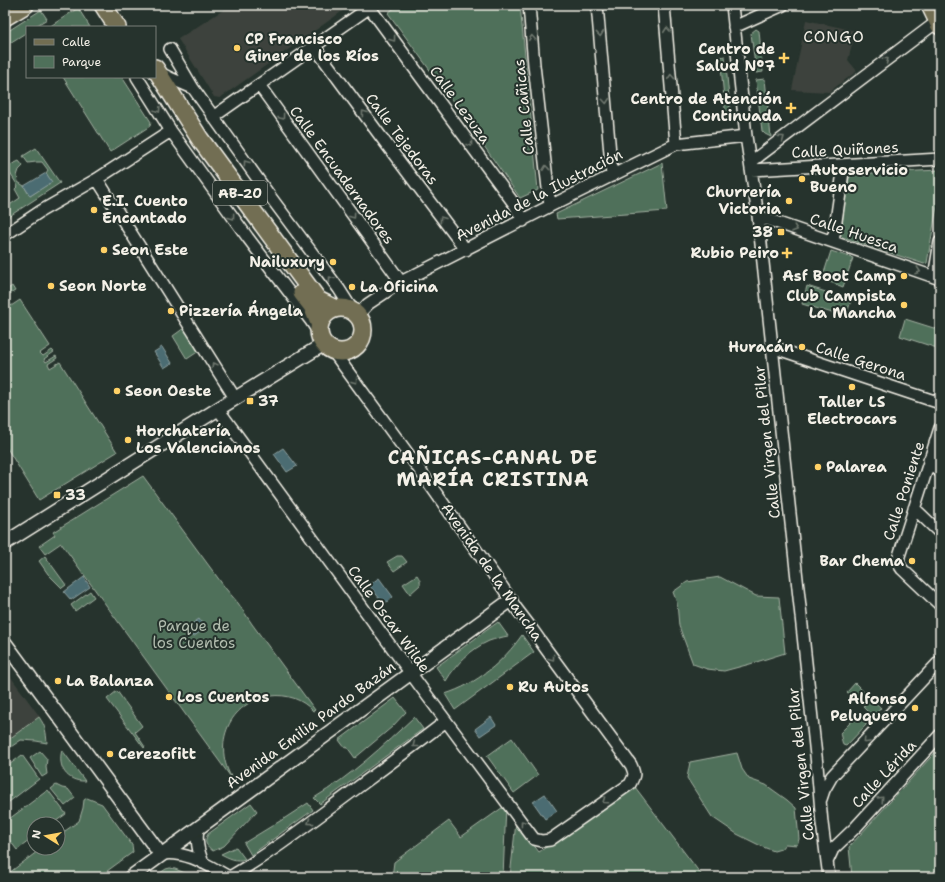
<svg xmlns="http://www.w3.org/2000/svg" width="945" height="882" font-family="'Shantell Sans',sans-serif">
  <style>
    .built { fill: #3c433c }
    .green { fill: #4f705a; stroke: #a2b0a1 }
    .water { fill: #4b6c72; stroke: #8fa1a1 }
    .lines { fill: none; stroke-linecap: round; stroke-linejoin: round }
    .minor-casing { stroke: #f4f1e8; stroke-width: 14 }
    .tertiary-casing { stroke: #f4f1e8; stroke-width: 16 }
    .primary-casing { stroke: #f4f1e8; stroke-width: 20 }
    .minor { stroke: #26332d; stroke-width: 11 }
    .tertiary { stroke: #26332d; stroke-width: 13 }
    .primary { stroke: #726e52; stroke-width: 17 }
    .oneway { stroke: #6e766e }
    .poi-dot { fill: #ffd166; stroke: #26332d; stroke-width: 1.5 }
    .labels { text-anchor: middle; stroke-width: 4; stroke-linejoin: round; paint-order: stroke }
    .shield { fill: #26332d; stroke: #b6b8b0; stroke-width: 1 }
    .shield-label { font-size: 14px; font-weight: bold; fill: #f4f1e8 }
    .poi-label { font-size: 15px; font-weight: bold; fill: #f4f1e8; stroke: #26332d; text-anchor: start }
    .street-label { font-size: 15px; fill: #f4f1e8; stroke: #26332d }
    .park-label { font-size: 15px; fill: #b2bdaf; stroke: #26332d }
    .neighbourhood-label { font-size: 16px; letter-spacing: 1px; fill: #f4f1e8; stroke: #26332d }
    .district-label { font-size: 19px; font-weight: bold; letter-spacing: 1px; fill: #f4f1e8; stroke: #26332d }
  </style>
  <rect width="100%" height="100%" fill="#26332d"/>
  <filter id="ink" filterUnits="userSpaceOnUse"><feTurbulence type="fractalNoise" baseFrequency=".025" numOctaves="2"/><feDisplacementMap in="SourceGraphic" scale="8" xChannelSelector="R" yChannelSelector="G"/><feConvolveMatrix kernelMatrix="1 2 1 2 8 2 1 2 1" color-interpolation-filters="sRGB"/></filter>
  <g filter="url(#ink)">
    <path class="built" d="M231 5H351L220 98 214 97 178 39Z
      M806 20 856 31 848 60 857 71 829 92 792 90Z
      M5 669 40 717 5 742Z"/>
    <path class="green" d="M398 5H520L538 190 520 198 457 107 388 13Z
      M78 8 90 27H49Z
      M41 10 47 19 34 27H27V32L5 46V33Z
      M756 29 759 31 763 72 756 73 751 33Z
      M725 56 731 118H726L720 57Z
      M63 77H122L151 122 150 126 110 152Z
      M765 79 771 137 765 134 762 131 756 80Z
      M36 148 60 183 5 219V208L20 198 15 189 18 186 6 167 19 161 23 166 19 170 17 176 18 182 24 186 30 196 51 182 46 173 48 170 42 162H36L28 163 23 156Z
      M662 163 667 211 557 219 556 214Z
      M940 170V189L927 263 924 264 842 237 839 232 849 178 853 174Z
      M831 251 853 258 843 287 822 279Z
      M12 286 15 291 6 296 11 306 20 300 50 346 40 353 43 356 52 350 54 352 44 359 46 362 56 356 57 358 48 364 50 368 60 362 117 452 39 500 5 445V291Z
      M807 286 851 300 846 317 802 304Z
      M905 319 940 330V349L900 336Z
      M184 328 199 351 187 359 173 336Z
      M143 476 226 589 238 603 252 624 315 710 313 711C302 699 287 694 271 696 229 701 211 745 233 780L61 543 45 554 39 546 55 535 53 532Z
      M45 556 66 585 62 588 48 574 39 561Z
      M397 556H402L407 562 394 571 387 562Z
      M417 575C419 578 421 581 420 585L410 594 403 584Z
      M720 577 756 596 779 597 785 653 750 664 724 671 707 669 693 664 679 626 677 603 673 592 687 582Z
      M90 591 94 597 75 611 71 605Z
      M498 622 508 636C502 637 495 639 489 641 471 649 456 664 446 681L436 667Z
      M522 635 534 652 455 710 445 694C477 684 503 662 522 635Z
      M855 683 865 693 858 702 847 692Z
      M117 691 142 726 135 732 145 747 144 748 107 699Z
      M395 698 406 712 392 727 355 758 347 747 345 748 339 740Z
      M871 699 881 708 873 717 863 707Z
      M858 715 867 724 846 746 843 745 840 733Z
      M39 717C46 727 46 732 47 743L36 741 21 740 5 751V742Z
      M414 717 423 729 320 804 314 798C351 776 383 746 414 717Z
      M512 738 538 775 514 793 487 756Z
      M940 747V877H852L849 847Z
      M62 750 85 781C67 782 57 767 62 750Z
      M40 751 47 759 46 767 47 774 42 777 30 758Z
      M737 753 742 769 749 779 766 785 787 800 796 808 799 839 797 845 785 844 781 849 774 851 763 847 737 834 712 817 687 778 690 762Z
      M22 755 39 779 5 805V768Z
      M56 785 62 788 68 789 75 798 65 806 51 789Z
      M635 787 703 877H510L516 822 539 852Z
      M48 790 66 814 52 824H34V837L17 850 5 834V822Z
      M87 798 102 804 132 845 133 852 99 877H5V876L42 848H58V836L79 821 83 808 84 800Z
      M251 803 257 811 224 846 213 851C207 846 203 843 208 834Z
      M308 803 313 810 251 855 244 843 285 818Z
      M506 805 503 877H392L394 862 449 821 461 837Z
      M236 847 245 859C236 862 229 858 221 854Z
      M170 868 175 869 195 877H154L166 869Z"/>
    <path class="water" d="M46 173 52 182 30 196 24 186Z
      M162 347 172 363 164 368 154 352Z
      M283 448 297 466 287 472 274 454Z
      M84 577 90 587 71 600 64 592Z
      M379 578 393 597 384 604 369 585Z
      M199 619 205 628 193 637 186 628Z
      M491 717 496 725 480 736 475 729Z
      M545 794 557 811 545 819 533 802Z"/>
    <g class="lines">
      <defs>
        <path id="minor" d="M529 5 534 65 550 206
          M597 5 612 176
          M664 5 676 144
          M732 5 746 136 758 216 817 765 822 823 829 877
          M370 8 515 205 523 221
          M734 27 783 5
          M314 46 387 145 466 250
          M170 49 193 88
          M160 73 170 78 193 88 272 199 339 289 353 311
          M137 77 171 131 248 238 311 321 319 333
          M259 85 401 282
          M213 117 373 5
          M751 162 938 21
          M751 170 940 159
          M97 179 235 398
          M758 216 940 279
          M5 235 41 211 97 179 171 131
          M833 242 844 165
          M934 277 940 242
          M358 315 368 304 401 282 550 206 676 144 746 136
          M772 347 940 403
          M218 409 420 686 534 839 542 841 550 840 630 784C635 775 635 774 631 765L546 649 529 625 516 608 503 588 414 462 332 350
          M940 428 899 556 898 563 902 569 940 605
          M929 460 940 472
          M914 508 940 533
          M821 799 824 790 832 776 940 661
          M198 828C196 842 198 850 203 863
          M162 854C186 850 209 866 229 877
          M827 862 833 849 855 828 940 735
          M230 877C264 857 295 834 326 811 366 781 406 752 446 721"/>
        <path id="tertiary" d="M5 543 218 409 324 344
          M5 643 161 855
          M131 877 511 600"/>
        <path id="primary" d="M103 5 117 27
          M930 5 940 26
          M5 17 25 5
          M155 68 200 139 318 300 334 308
          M302 293 312 306 319 323
          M319 330a22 22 0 1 1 44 0a22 22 0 1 1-44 0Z"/>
      </defs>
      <use href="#minor" class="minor-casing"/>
      <use href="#tertiary" class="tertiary-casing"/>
      <use href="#primary" class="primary-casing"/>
      <use href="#minor" class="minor"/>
      <use href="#tertiary" class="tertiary"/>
      <use href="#primary" class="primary"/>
    </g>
    <defs><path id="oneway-chevron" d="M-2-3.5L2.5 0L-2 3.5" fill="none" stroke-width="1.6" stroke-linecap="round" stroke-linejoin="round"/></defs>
    <g class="oneway">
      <use href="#oneway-chevron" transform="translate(667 30) rotate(-95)"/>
      <use href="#oneway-chevron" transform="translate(600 34) rotate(84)"/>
      <use href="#oneway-chevron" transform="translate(532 38) rotate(-95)"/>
      <use href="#oneway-chevron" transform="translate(393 39) rotate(54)"/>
      <use href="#oneway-chevron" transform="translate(886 60) rotate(-37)"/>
      <use href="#oneway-chevron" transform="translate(671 77) rotate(-95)"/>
      <use href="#oneway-chevron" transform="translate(606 101) rotate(85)"/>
      <use href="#oneway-chevron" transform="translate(158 110) rotate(58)"/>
      <use href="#oneway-chevron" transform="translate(364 113) rotate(-126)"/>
      <use href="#oneway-chevron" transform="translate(282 117) rotate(54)"/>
      <use href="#oneway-chevron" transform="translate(782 138) rotate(-37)"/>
      <use href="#oneway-chevron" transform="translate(470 144) rotate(54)"/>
      <use href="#oneway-chevron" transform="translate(246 163) rotate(-126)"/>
      <use href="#oneway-chevron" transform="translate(546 168) rotate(-96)"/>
      <use href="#oneway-chevron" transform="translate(353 216) rotate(54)"/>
      <use href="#oneway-chevron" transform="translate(232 217) rotate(54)"/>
      <use href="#oneway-chevron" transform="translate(442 219) rotate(-127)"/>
      <use href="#oneway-chevron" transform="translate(795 229) rotate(19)"/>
      <use href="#oneway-chevron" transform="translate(918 271) rotate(19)"/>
      <use href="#oneway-chevron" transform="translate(331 279) rotate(-127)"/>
      <use href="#oneway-chevron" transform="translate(214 365) rotate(-122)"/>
      <use href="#oneway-chevron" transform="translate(355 381) rotate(54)"/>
      <use href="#oneway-chevron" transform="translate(552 658) rotate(54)"/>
      <use href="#oneway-chevron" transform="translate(866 741) rotate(133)"/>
      <use href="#oneway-chevron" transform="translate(415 745) rotate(142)"/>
      <use href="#oneway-chevron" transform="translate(881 799) rotate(-47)"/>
      <use href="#oneway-chevron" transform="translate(605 801) rotate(145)"/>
      <use href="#oneway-chevron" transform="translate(310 822) rotate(144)"/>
      <use href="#oneway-chevron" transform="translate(523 823) rotate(-127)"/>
    </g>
  </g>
  <g class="poi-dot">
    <circle cx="237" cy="48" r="4"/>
    <path d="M782 52h4v4h4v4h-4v4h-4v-4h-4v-4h4z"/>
    <path d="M789 102h4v4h4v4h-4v4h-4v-4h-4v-4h4z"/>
    <circle cx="802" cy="179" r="4"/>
    <circle cx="789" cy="201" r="4"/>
    <circle cx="94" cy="210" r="4"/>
    <rect x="777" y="228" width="8" height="8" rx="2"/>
    <circle cx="104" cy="250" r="4"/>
    <path d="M785 247h4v4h4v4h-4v4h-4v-4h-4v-4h4z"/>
    <circle cx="333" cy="262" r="4"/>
    <circle cx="904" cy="276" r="4"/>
    <circle cx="51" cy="286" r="4"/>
    <circle cx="352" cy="287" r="4"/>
    <circle cx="904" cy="305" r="4"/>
    <circle cx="171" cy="311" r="4"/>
    <circle cx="802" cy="347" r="4"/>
    <circle cx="852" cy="387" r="4"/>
    <circle cx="117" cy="391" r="4"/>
    <rect x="246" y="397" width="8" height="8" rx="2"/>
    <circle cx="128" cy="440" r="4"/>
    <circle cx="818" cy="467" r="4"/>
    <rect x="53" y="491" width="8" height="8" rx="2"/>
    <circle cx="912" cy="561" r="4"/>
    <circle cx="58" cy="681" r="4"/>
    <circle cx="510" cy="687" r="4"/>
    <circle cx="169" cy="697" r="4"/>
    <circle cx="915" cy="708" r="4"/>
    <circle cx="110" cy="754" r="4"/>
  </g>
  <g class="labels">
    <rect class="shield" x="213" y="181" width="54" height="24" rx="3"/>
    <g class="shield-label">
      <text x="240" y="198">AB-20</text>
    </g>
    <g class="poi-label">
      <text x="245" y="44">CP Francisco<tspan x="245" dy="17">Giner de los Ríos</tspan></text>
      <text x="775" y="54" text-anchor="end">Centro de<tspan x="775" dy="17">Salud Nº7</tspan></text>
      <text x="782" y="104" text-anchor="end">Centro de Atención<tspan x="782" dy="17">Continuada</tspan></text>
      <text x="810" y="175">Autoservicio<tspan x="810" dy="17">Bueno</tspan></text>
      <text x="781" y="197" text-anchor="end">Churrería<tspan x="781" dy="17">Victoria</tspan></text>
      <text x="102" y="206">E.I. Cuento<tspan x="102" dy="17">Encantado</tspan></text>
      <text x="773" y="237" text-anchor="end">38</text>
      <text x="112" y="255">Seon Este</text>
      <text x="779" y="258" text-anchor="end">Rubio Peiro</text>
      <text x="325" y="267" text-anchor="end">Nailuxury</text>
      <text x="896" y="281" text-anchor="end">Asf Boot Camp</text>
      <text x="59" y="291">Seon Norte</text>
      <text x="360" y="292">La Oficina</text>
      <text x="896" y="301" text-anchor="end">Club Campista<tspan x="896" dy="17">La Mancha</tspan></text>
      <text x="179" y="316">Pizzería Ángela</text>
      <text x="794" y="352" text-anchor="end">Huracán</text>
      <text x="125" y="396">Seon Oeste</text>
      <text x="258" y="406">37</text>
      <text x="852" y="407" text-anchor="middle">Taller LS<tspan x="852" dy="17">Electrocars</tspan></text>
      <text x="136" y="436">Horchatería<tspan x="136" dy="17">Los Valencianos</tspan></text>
      <text x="826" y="472">Palarea</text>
      <text x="65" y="500">33</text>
      <text x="904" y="566" text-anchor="end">Bar Chema</text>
      <text x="66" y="686">La Balanza</text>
      <text x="518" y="692">Ru Autos</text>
      <text x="177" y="702">Los Cuentos</text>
      <text x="907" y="704" text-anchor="end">Alfonso<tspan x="907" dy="17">Peluquero</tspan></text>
      <text x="118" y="759">Cerezofitt</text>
    </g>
    <g class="street-label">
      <text transform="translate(460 105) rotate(54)" y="5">Calle Lezuza</text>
      <text transform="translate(524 107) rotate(-96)" y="5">Calle Cañicas</text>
      <text transform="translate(402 139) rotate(53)" y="5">Calle Tejedoras</text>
      <text transform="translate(845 150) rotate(-3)" y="5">Calle Quiñones</text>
      <text transform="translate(342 175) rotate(54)" y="5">Calle Encuadernadores</text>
      <text transform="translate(539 195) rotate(-27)" y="5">Avenida de la Ilustración</text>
      <text transform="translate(854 233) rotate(19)" y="5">Calle Huesca</text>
      <text transform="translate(861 361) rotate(18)" y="5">Calle Gerona</text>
      <text transform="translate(767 442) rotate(-96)" y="5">Calle Virgen del Pilar</text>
      <text transform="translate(904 491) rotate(-72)" y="5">Calle Poniente</text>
      <text transform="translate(492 572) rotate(55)" y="5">Avenida de la Mancha</text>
      <text transform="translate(389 619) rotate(54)" y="5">Calle Oscar Wilde</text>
      <text transform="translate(311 725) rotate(-36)" y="5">Avenida Emilia Pardo Bazán</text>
      <text transform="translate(801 764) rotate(-96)" y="5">Calle Virgen del Pilar</text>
      <text transform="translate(884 774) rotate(-47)" y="5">Calle Lérida</text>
    </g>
    <g class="park-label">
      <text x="194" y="631">Parque de<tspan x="194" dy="17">los Cuentos</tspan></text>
    </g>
    <g class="neighbourhood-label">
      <text x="834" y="42">CONGO</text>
    </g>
    <g class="district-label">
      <text x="493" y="464">CAÑICAS-CANAL DE<tspan x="493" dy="22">MARÍA CRISTINA</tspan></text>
    </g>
  </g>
  <rect width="945" height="882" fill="none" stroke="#26332d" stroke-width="20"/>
  <rect x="10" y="10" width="925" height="862" fill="none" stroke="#f4f1e8" stroke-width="1.5" filter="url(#ink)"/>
  <rect x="26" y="26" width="130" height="52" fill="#26332d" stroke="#787f78"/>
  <rect x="34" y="39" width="20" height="6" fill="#726e52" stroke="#787f78"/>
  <text x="62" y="46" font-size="12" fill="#f4f1e8">Calle</text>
  <rect x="34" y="56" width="20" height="12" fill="#4f705a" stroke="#787f78"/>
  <text x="62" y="66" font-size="12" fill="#f4f1e8">Parque</text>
  <g transform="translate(46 836) rotate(281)"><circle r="19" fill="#26332d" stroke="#787f78"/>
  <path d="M0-3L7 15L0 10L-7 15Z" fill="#ffd166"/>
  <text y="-6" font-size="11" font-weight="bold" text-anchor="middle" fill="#f4f1e8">N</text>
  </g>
</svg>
